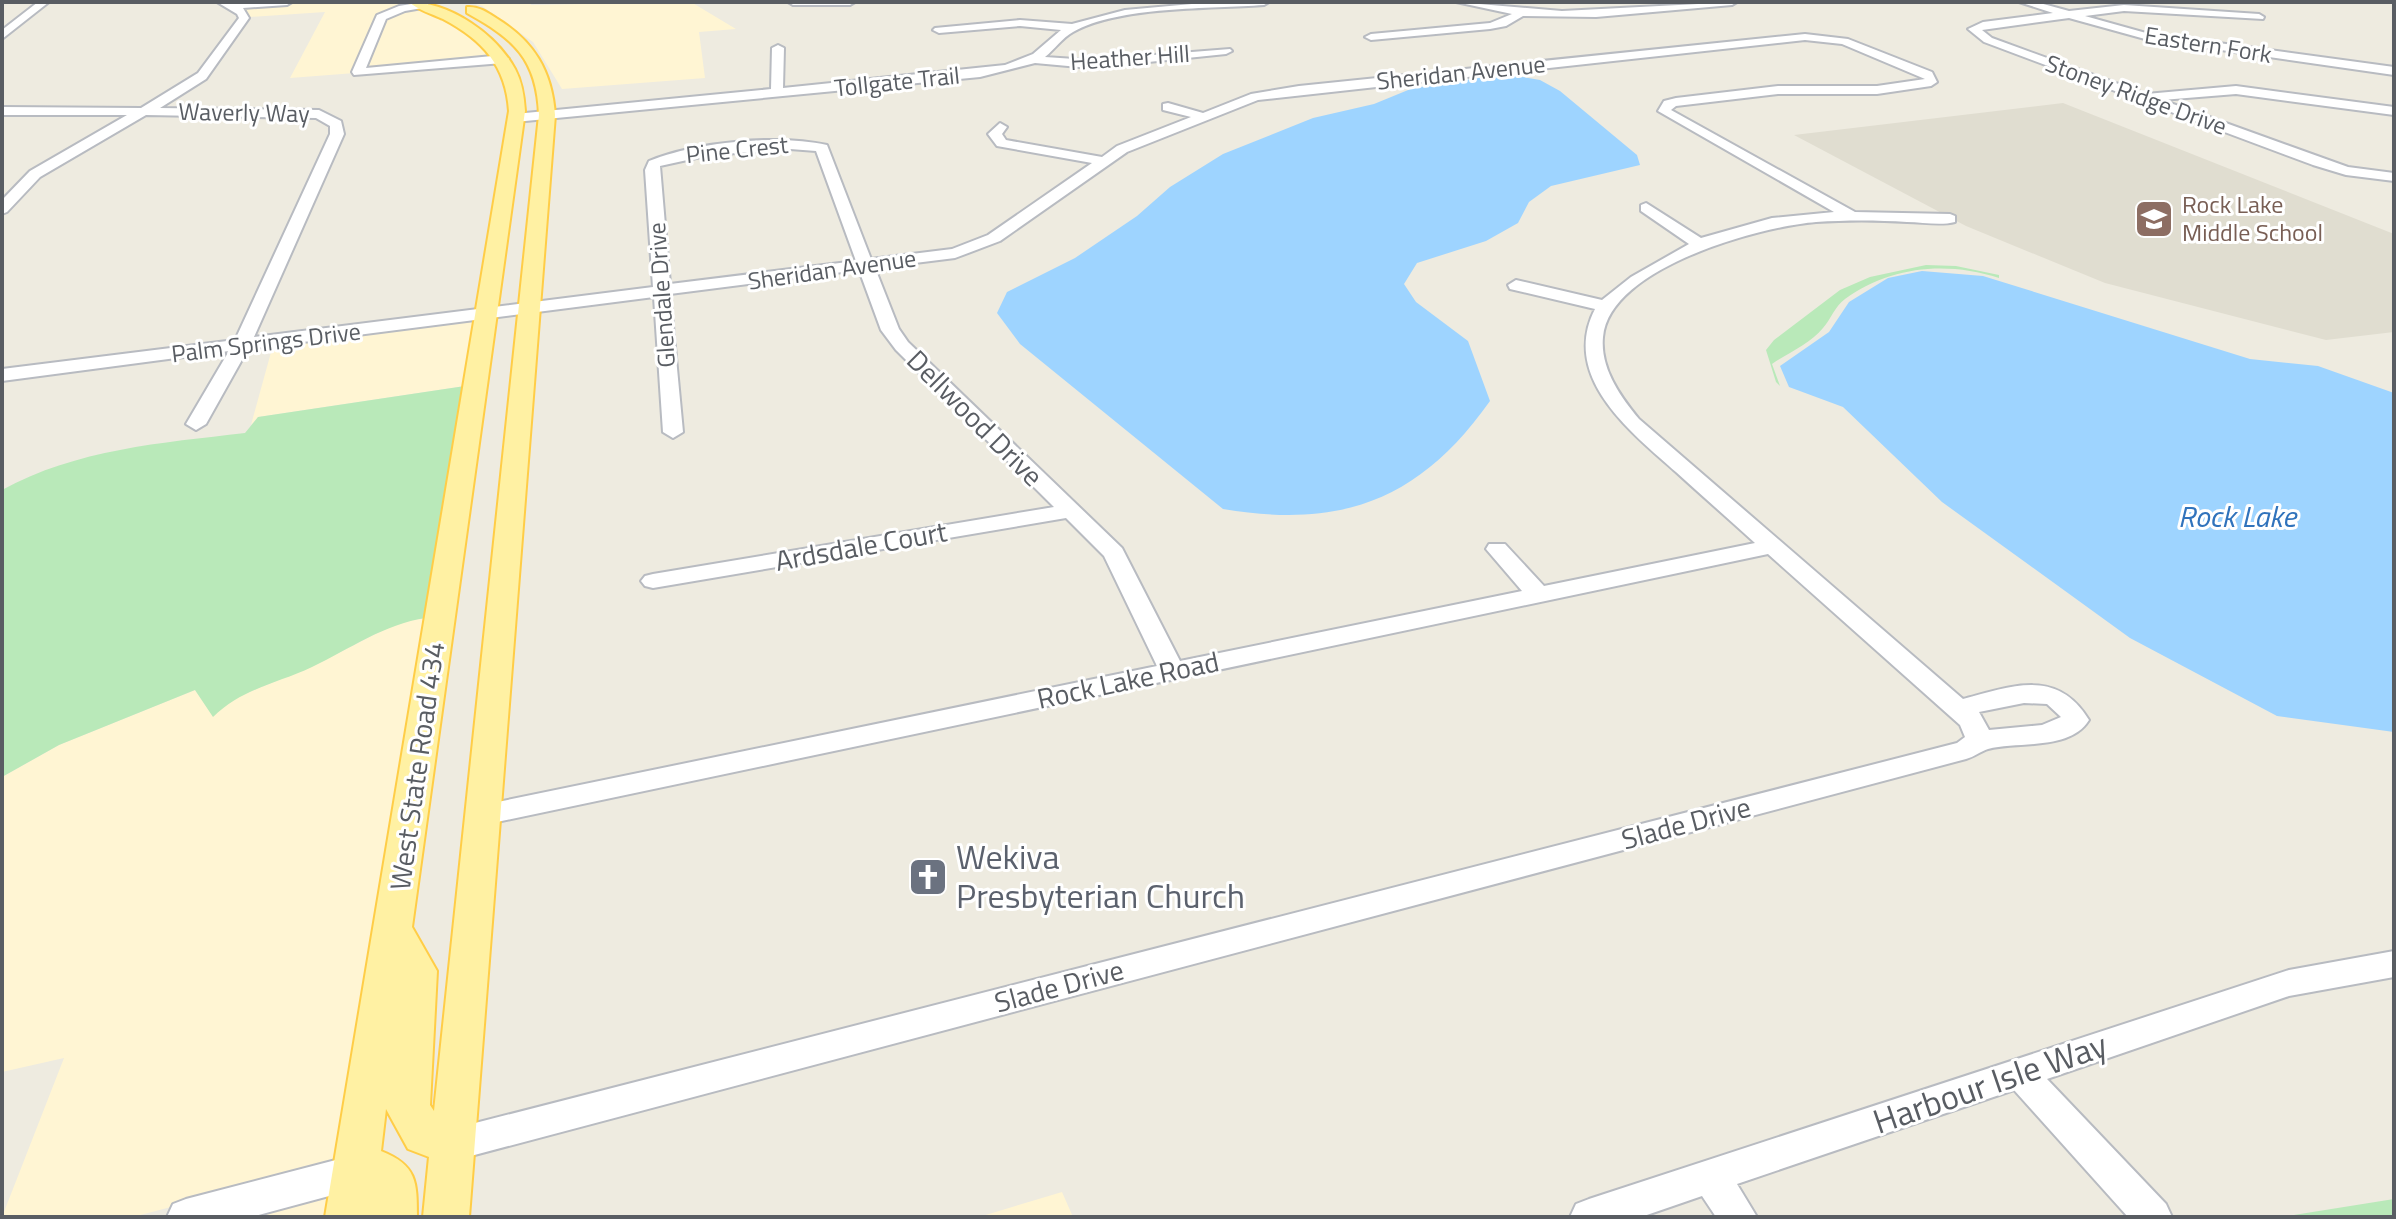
<svg xmlns="http://www.w3.org/2000/svg" width="2396" height="1219" font-family="'Titillium Web',sans-serif">
  <style>
    .commercial { fill: #fff5d3 }
    .education { fill: #e0ddd0 }
    .green { fill: #b9e9b9 }
    .water { fill: #9ed4ff }
    .lines { fill: none; stroke-linecap: round; stroke-linejoin: round }
    .minor-casing { stroke: #b8bbc1; stroke-width: 4 }
    .major-casing { stroke: #ffcd47; stroke-width: 4 }
    .minor { fill: #fff; fill-rule: evenodd }
    .major { fill: #fff1a3; fill-rule: evenodd }
    .labels { text-anchor: middle; stroke-width: 6; stroke-linejoin: round; paint-order: stroke }
    .far-street-label { font-size: 24px; fill: #595d63; stroke: #fff }
    .far-education-label { font-size: 24px; fill: #785e54; stroke: #fff; text-anchor: start }
    .street-label { font-size: 28px; fill: #595d63; stroke: #fff }
    .water-label { font-size: 30px; font-style: italic; fill: #3073bc; stroke: #fff }
    .near-worship-label { font-size: 34px; fill: #5b616d; stroke: #fff; text-anchor: start }
    .near-street-label { font-size: 34px; fill: #595d63; stroke: #fff }
  </style>
  <rect width="100%" height="100%" fill="#eeebe0"/>
  <path class="commercial" d="M302 2H408L416 5 385 12 375 17 352 74 498 62 290 78 325 12 250 17 241 7Z
    M470 2H530L531 5 691 2 736 29 699 32 705 78 562 89 533 42 482 6Z
    M420 7 468 32 496 58 366 69 387 16Z
    M475 321 465 386 258 417 251 425 273 345Z
    M426 618 376 927 371 929 375 936 337 1163 133 1217H2L64 1058 2 1072V777L59 745 195 690 213 716 232 699 311 667 399 622Z
    M332 1192 328 1217H239Z
    M1062 1192 1073 1217H979Z"/>
  <path class="education" d="M2063 103 2394 234V332L2326 340 2105 283 1966 226 1794 135Z"/>
  <path class="green" d="M1926 265 1956 266 1999 275V278C1947 261 1890 266 1845 299 1835 306 1831 319 1823 328 1811 343 1788 353 1772 364L1780 386 1776 382 1766 350 1774 340 1840 290 1870 277Z
    M465 386 426 618C384 624 350 649 312 667 276 684 243 688 213 717L195 690 59 745 2 777V490C77 449 161 443 245 433L258 417Z
    M2394 1199V1217H2282Z"/>
  <path class="water" d="M1517 76 1540 80 1560 91 1637 155 1640 165 1551 186 1529 202 1518 223 1486 241 1417 263 1404 284 1416 302 1468 341 1490 401C1420 500 1342 529 1223 509L1020 344 997 313 1007 292 1075 258 1137 216 1170 187 1223 154 1313 118 1374 104 1413 88 1485 77Z
    M1922 271 1983 276 2250 359 2318 366 2394 393V732L2277 716 2130 638 1942 502 1843 407 1789 387 1780 366 1829 332 1849 302 1888 278Z"/>
  <g class="lines">
    <defs>
      <path id="minor" d="M38 2H49L2 39V30Z
        M217 2H292L287 5 243 8 249 18 206 79 160 108 319 110 341 121 344 134 254 337 653 287 645 170 649 161C695 142 778 134 827 145L871 259 952 249 988 235 1092 163 997 146 988 134 1000 123 1007 127 1002 134 1006 140 1102 157 1117 146 1191 117 1163 110V104L1168 103 1203 113 1251 94 1299 86 1805 34 1848 39 1932 72 1937 82 1931 86 1877 94H1778L1676 106 1671 110 1855 212 1950 214 1955 216V222C1940 226 1922 222 1907 222 1877 220 1846 220 1816 222 1758 227 1609 268 1603 337 1600 368 1620 396 1639 419L1963 699C2013 686 2057 668 2089 720 2070 751 2018 741 1988 749 1981 751 1974 757 1966 759L452 1161 439 1156 434 1145 439 1134 452 1129 1957 743 1965 737 1960 725 1768 554 483 825 473 822 469 815 473 808 483 805 1157 666 1104 556 1066 518 653 588 645 586 641 581 645 576 653 574 1054 507 896 350 881 330 859 270 670 294 683 432 673 438 663 432 654 297 248 349 206 424 196 430 186 424 229 351 2 381V369L235 340 330 134V126L316 118 146 115 40 177 7 212 2 214V200L30 171 127 115H2V107L141 108 198 73 239 18 237 14ZM1805 40 1842 44 1925 79 1877 86H1778L1676 98 1664 101 1658 111 1834 212 1772 218 1701 238 1646 203 1641 205V211L1689 244 1631 277 1602 300 1516 280 1508 285 1510 289 1595 309C1560 377 1631 432 1676 472 1702 496 1729 519 1755 543L1544 586 1505 544H1489L1486 549 1522 591 1180 661 1122 548 908 342 899 329 875 268 955 258 1000 241 1127 152 1258 100ZM790 149 816 151 856 261 670 284 660 166 710 155ZM2024 703 2047 704 2061 717 2042 725 1989 730 1979 712Z
        M423 2 428 3V7L405 11 386 19 366 68 503 55 509 59 503 63 354 75 352 72 377 15 399 6Z
        M788 2H855L850 5H793Z
        M1214 2H1269L1264 5C1211 9 1118 6 1073 32 1062 38 1055 49 1045 57L1090 60 1230 49 1232 51 1226 54 1090 68 1035 63 980 77 515 122 508 118 515 114 771 89 772 48 778 45 784 48 783 88 1005 65 1033 54 1061 30 1020 26 939 33 933 30 935 28 1020 20 1072 24 1125 10Z
        M1456 2 1562 11 1737 2 1732 5 1596 17 1523 16 1506 26 1490 29 1371 40 1365 37 1371 34 1490 23 1512 14Z
        M2019 2H2036L2069 11 2124 5 2259 14 2264 17 2263 19 2124 11 2085 16 2146 33 2394 67V75L2145 39 2069 18 1982 30 1992 38 2146 94 2236 86 2394 107V115L2236 94 2162 100 2348 167 2394 173V181L2346 175 2313 165 1984 42 1968 29 1983 22 2053 13Z
        M2394 951V977L2289 996 2047 1079 2166 1204 2172 1217H2128L2014 1090 1737 1184 1757 1217H1716L1702 1196 1641 1217H1570L1576 1204 1589 1199 2289 970Z
        M355 1155 368 1160 373 1172 368 1184 355 1189 251 1217H167L173 1204 186 1199Z"/>
      <path id="major" d="M409 2C450 2 496 34 515 69 522 82 524 96 525 111L412 927 437 971 430 1105 434 1111 539 115C537 59 514 39 467 13V7C478 6 487 12 496 18 534 41 552 71 555 115L469 1217H423L429 1157 408 1149 386 1109 381 1151C417 1165 417 1182 417 1217H325L509 111C506 66 483 40 443 19 432 14 418 10 409 2Z"/>
    </defs>
    <use href="#minor" class="minor-casing"/>
    <use href="#major" class="major-casing"/>
    <use href="#minor" class="minor"/>
    <use href="#major" class="major"/>
  </g>
  <defs>
    <symbol id="school-square" viewBox="-11 -11 22 22"><rect x="-9" y="-9" width="18" height="18" rx="4" fill="#8d6e63" stroke="#fff"/><path d="M0-5L7-2L0 1L-7-2ZM-4 1L0 2.5L4 1V4Q0 6-4 4Z" fill="#fff"/></symbol>
    <symbol id="church-square" viewBox="-11 -11 22 22"><rect x="-9" y="-9" width="18" height="18" rx="4" fill="#6b7280" stroke="#fff"/><path d="M-1.2-6h2.4v3.5h3.3v2.4h-3.3V6h-2.4V-.1h-3.3v-2.4h3.3Z" fill="#fff"/></symbol>
  </defs>
  <g fill-rule="evenodd">
    <use href="#school-square" x="2132" y="197" width="44" height="44"/>
    <use href="#church-square" x="906" y="855" width="44" height="44"/>
  </g>
  <g class="labels">
    <g class="far-street-label">
      <text transform="translate(2208 45) rotate(9)" y="8">Eastern Fork</text>
      <text transform="translate(1130 58) rotate(-4)" y="8">Heather Hill</text>
      <text transform="translate(1461 73) rotate(-6)" y="8">Sheridan Avenue</text>
      <text transform="translate(897 82) rotate(-6)" y="8">Tollgate Trail</text>
      <text transform="translate(2136 95) rotate(20)" y="8">Stoney Ridge Drive</text>
      <text transform="translate(244 113) rotate(1)" y="8">Waverly Way</text>
      <text transform="translate(737 150) rotate(-6)" y="8">Pine Crest</text>
      <text transform="translate(832 270) rotate(-8)" y="8">Sheridan Avenue</text>
      <text transform="translate(662 295) rotate(-94)" y="8">Glendale Drive</text>
      <text transform="translate(266 343) rotate(-7)" y="8">Palm Springs Drive</text>
    </g>
    <g class="far-education-label">
      <text x="2182" y="213">Rock Lake<tspan x="2182" dy="28">Middle School</tspan></text>
    </g>
    <g class="street-label">
      <text transform="translate(975 418) rotate(45)" y="10">Dellwood Drive</text>
      <text transform="translate(861 546) rotate(-10)" y="10">Ardsdale Court</text>
      <text transform="translate(1128 680) rotate(-12)" y="10">Rock Lake Road</text>
      <text transform="translate(417 766) rotate(-82)" y="10">West State Road 434</text>
      <text transform="translate(1686 823) rotate(-15)" y="10">Slade Drive</text>
      <text transform="translate(1059 986) rotate(-15)" y="10">Slade Drive</text>
    </g>
    <g class="water-label">
      <text x="2237" y="527">Rock Lake</text>
    </g>
    <g class="near-worship-label">
      <text x="956" y="869">Wekiva<tspan x="956" dy="39">Presbyterian Church</tspan></text>
    </g>
    <g class="near-street-label">
      <text transform="translate(1990 1083) rotate(-19)" y="12">Harbour Isle Way</text>
    </g>
  </g>
  <rect width="2396" height="1219" fill="none" stroke="#595d63" stroke-width="8"/>
</svg>
